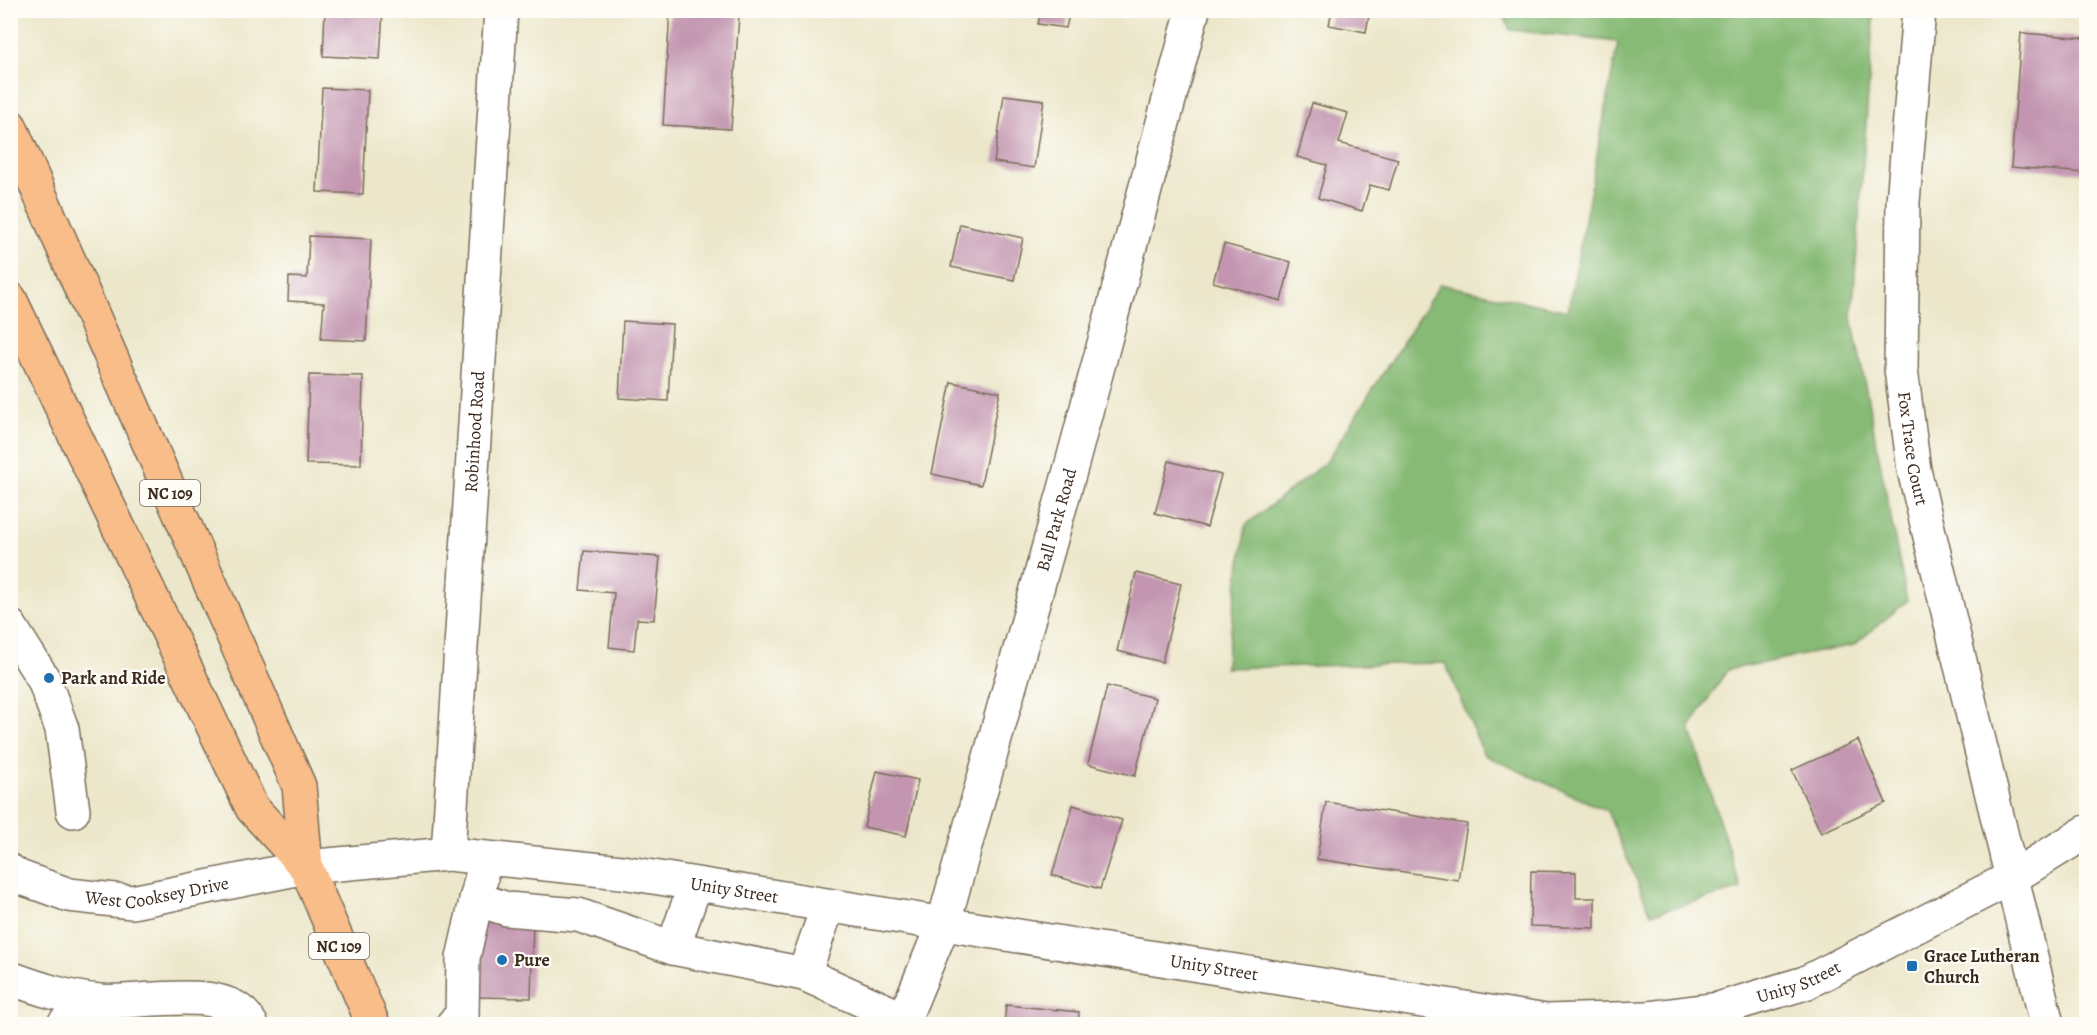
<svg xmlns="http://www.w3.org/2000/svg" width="2097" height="1035" font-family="Alegreya,serif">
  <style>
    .forest { fill: #86ba74; stroke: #607249; stroke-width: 1.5 }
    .building { fill: #c395b0 }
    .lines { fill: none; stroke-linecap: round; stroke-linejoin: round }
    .minor-casing { stroke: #796c5a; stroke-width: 36 }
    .major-casing { stroke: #796c5a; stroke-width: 36 }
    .minor { stroke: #fff; stroke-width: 33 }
    .major { stroke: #f8bd89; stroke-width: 33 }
    .poi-dot { fill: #1f6fb2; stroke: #fdfcf7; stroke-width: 2 }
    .labels { text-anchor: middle; stroke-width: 4.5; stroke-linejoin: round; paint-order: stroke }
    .shield { fill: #fdfcf7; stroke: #75695f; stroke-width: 1.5 }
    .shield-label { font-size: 16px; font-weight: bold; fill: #3b2a1e }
    .street-label { font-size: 18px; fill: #3b2a1e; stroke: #fdfcf7 }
    .poi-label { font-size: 18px; font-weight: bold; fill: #3b2a1e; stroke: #fdfcf7; text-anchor: start }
  </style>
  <rect width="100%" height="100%" fill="#fdfcf7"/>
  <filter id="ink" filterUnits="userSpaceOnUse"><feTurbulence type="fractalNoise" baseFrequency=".0167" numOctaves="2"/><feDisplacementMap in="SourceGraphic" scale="12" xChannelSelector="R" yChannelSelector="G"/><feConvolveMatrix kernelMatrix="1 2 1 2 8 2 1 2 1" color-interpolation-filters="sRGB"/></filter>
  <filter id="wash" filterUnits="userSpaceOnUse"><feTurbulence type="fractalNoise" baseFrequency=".008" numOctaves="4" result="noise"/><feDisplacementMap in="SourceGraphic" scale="24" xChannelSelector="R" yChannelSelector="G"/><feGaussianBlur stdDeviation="1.35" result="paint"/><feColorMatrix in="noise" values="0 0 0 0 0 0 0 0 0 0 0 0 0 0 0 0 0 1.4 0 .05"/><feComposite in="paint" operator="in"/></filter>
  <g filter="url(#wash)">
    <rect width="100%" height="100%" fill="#ece7ca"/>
    <path class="forest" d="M1502 11H1874L1852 318 1907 601 1854 645 1727 670 1690 728 1741 889 1651 914 1607 811 1484 755 1445 663 1225 668 1246 525 1327 461 1440 284 1568 311 1618 42 1510 30Z"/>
    <g id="blocks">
      <path class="building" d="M325 10H383L380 59 323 56Z
        M670 10 739 15 731 129 663 125Z
        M1041 10H1070L1066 28 1038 24Z
        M1332 10H1370L1366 32 1329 25Z
        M2021 33 2086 38V173L2011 167Z
        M322 88 368 90 363 194 317 192Z
        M1004 95 1044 100 1034 168 994 162Z
        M1312 103 1348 113 1339 143 1398 159 1389 190 1370 185 1362 211 1318 198 1327 165 1297 157Z
        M960 224 1023 238 1014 280 951 267Z
        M309 236 371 239 366 341 321 339 324 303 288 301 289 277 307 278Z
        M1224 244 1291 262 1281 301 1213 282Z
        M623 321 672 324 668 401 619 398Z
        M309 375 363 376 361 465 306 464Z
        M951 382 1000 392 981 485 932 474Z
        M1169 461 1221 475 1207 527 1155 513Z
        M584 551 660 557 654 620 637 619 634 650 609 647 614 593 580 590Z
        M1136 573 1181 584 1162 662 1117 651Z
        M1107 686 1155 698 1135 776 1088 764Z
        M1858 740 1886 803 1821 833 1792 770Z
        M877 771 918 780 906 836 864 827Z
        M1326 802 1467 824 1458 880 1317 859Z
        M1073 805 1122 820 1100 889 1052 875Z
        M1531 871 1576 872V898H1595V928L1530 926Z
        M478 918 533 919 531 998 477 997Z
        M1006 1005 1079 1012 1078 1024H1004Z"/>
    </g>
  </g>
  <g filter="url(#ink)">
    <use href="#blocks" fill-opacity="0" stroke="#796c5a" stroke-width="1.5"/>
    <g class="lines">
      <defs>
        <g id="minor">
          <path id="s1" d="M1919 10 1903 202 1901 369 1914 470 2047 1024"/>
          <path d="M10 626 44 680 62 729 73 811"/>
          <path id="s2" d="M448 854 501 10"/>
          <path id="s3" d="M10 871 19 877 69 895 132 902 306 867 448 854 622 872 1546 1021 1647 1018 1718 1009 1805 983 2013 877 2086 832"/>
          <path d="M476 899 507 909 578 915 673 948 804 974 904 1019"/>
          <path d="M673 948 695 885"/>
          <path d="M804 974 828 906"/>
          <path d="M10 978C40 989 68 998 99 1001 140 1005 229 981 251 1024"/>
          <path d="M64 1024 100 1001"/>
          <path d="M453 1024 462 1016 463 958 481 879"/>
          <path id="s4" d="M902 1024 943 925 1073 460 1193 10"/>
        </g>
        <path id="major" d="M10 126 299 786 306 867 373 1024
          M10 299 252 808 306 867"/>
      </defs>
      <use href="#minor" class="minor-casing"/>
      <use href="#major" class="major-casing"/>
      <use href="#minor" class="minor"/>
      <use href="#major" class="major"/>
    </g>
  </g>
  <g class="poi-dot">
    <circle cx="49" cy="678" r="6"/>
    <circle cx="502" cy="960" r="6"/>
    <rect x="1906" y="960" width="12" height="12" rx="3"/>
  </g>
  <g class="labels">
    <g class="shield">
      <rect x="140" y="480" width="60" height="26" rx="4.5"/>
      <rect x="309" y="933" width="60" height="26" rx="4.5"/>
    </g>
    <g class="shield-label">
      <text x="170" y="499">NC 109</text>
      <text x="339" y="952">NC 109</text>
    </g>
    <g class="street-label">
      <text dy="6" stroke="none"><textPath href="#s2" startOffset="423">Robinhood Road</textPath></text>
      <text dy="6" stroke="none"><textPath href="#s1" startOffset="440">Fox Trace Court</textPath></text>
      <text dy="6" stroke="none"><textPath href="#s4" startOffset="528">Ball Park Road</textPath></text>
      <text dy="6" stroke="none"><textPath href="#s3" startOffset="153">West Cooksey Drive</textPath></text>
      <text dy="6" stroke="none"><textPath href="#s3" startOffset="736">Unity Street</textPath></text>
      <text dy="6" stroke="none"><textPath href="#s3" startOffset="1222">Unity Street</textPath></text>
      <text dy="6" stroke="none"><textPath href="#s3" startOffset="1816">Unity Street</textPath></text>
    </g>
    <g class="poi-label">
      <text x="61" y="684">Park and Ride</text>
      <text x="1924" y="962">Grace Lutheran<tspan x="1924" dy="21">Church</tspan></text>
      <text x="514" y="966">Pure</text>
    </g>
  </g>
  <rect width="2097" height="1035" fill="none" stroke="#fdfcf7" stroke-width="36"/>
</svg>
